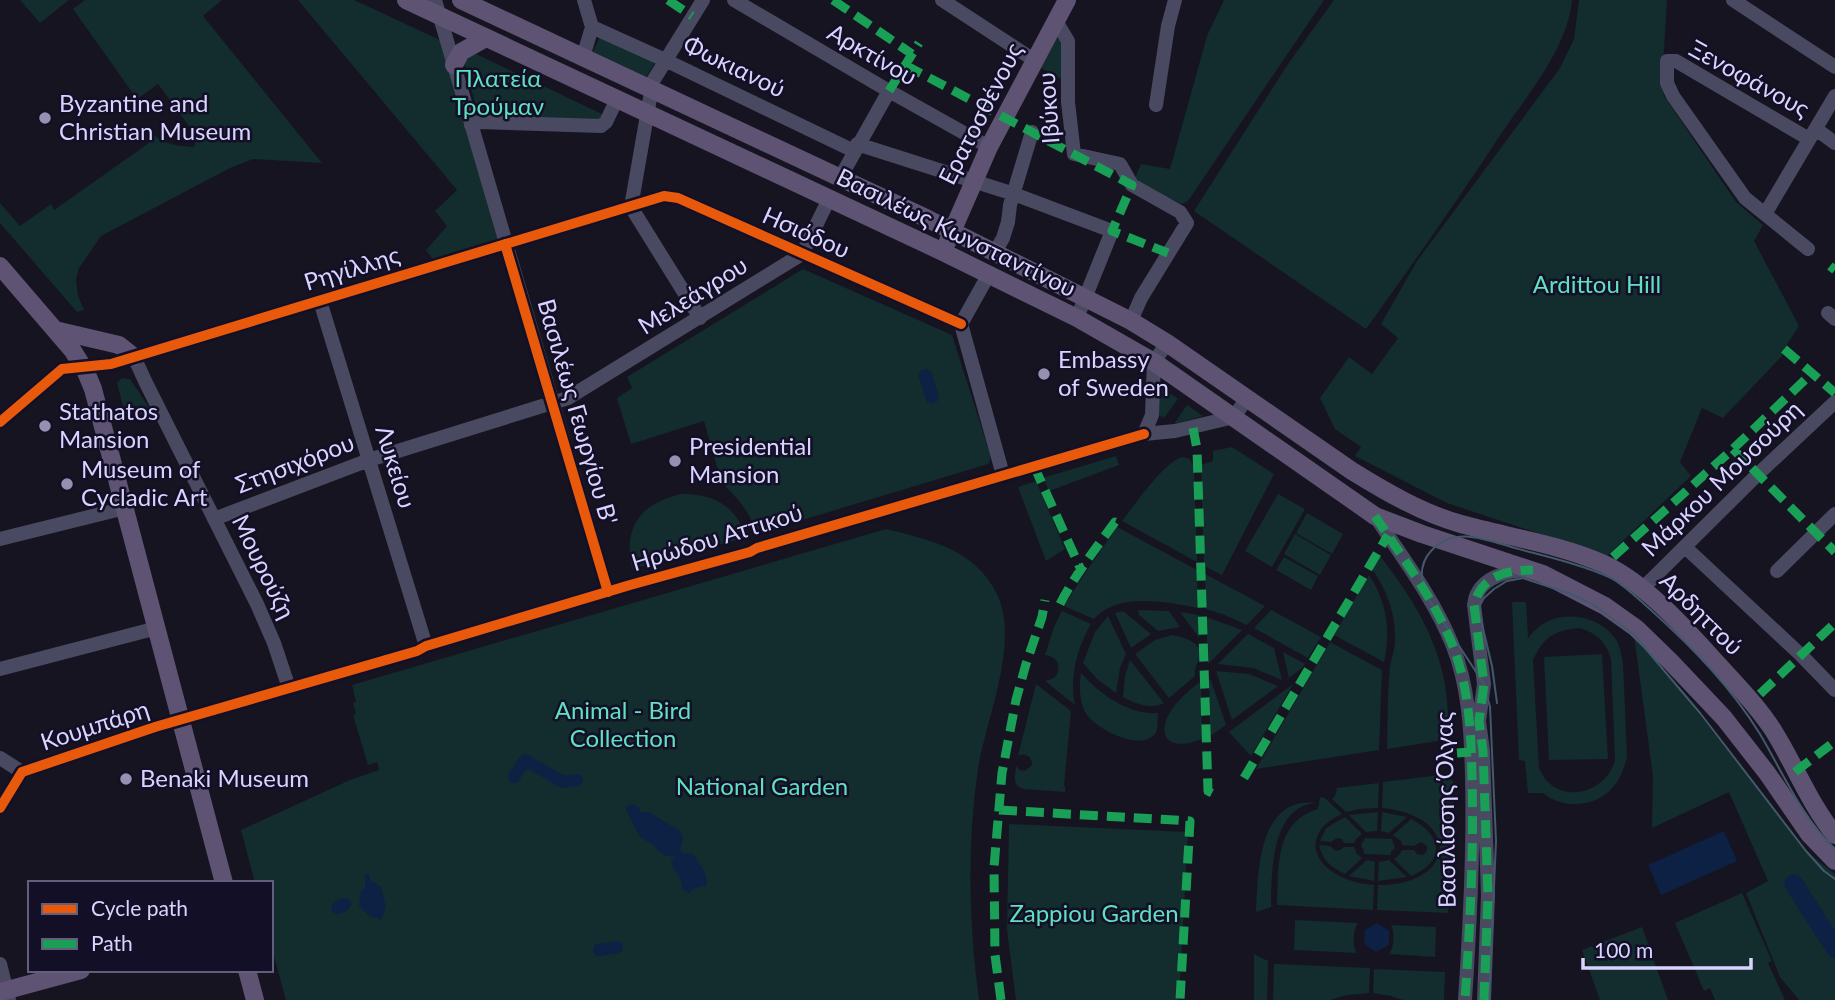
<svg xmlns="http://www.w3.org/2000/svg" width="1835" height="1000" font-family="Lato,sans-serif">
  <style>
    .green { fill: #132c2d; fill-rule: evenodd }
    .water { fill: #0d2144 }
    .lines { fill: none; stroke-linecap: round; stroke-linejoin: round }
    .canal { stroke: #0d2144; stroke-width: 12 }
    .river { stroke: #0d2144; stroke-width: 19 }
    .minor { stroke: #4a4962; stroke-width: 14 }
    .major { stroke: #5e5373; stroke-width: 18 }
    .tram { stroke: #43596b; stroke-width: 2 }
    .quiet { stroke: #1a9f57; stroke-width: 9; stroke-dasharray: 18 9; stroke-linecap: butt }
    .cycleway-casing { stroke: #130f26; stroke-width: 15 }
    .cycleway { stroke: #e8590c; stroke-width: 10 }
    .poi-dot { fill: #9591b1; stroke: #130f26; stroke-width: 2.5 }
    .labels { text-anchor: middle; stroke-width: 5; stroke-linejoin: round; paint-order: stroke }
    .street-label { font-size: 24px; fill: #d9d4ff; stroke: #130f26 }
    .park-label { font-size: 24px; fill: #5fe0c0; stroke: #130f26 }
    .poi-label { font-size: 24px; fill: #d9d4ff; stroke: #130f26; text-anchor: start }
  </style>
  <rect width="100%" height="100%" fill="#161421"/>
  <path class="green" d="M20 0H69L40 23Z
    M85 0H222L203 16 322 163 253 159 230 168 101 236 79 268 76 279 78 296 84 310 77 312 0 223V203L20 226 51 204 54 210 149 143 146 138 153 134C165 145 178 146 194 147L197 137 158 84 137 99 73 9Z
    M298 0H354L440 40 501 242 435 262 426 250 447 226 435 211 457 190Z
    M1224 0H1324L1188 201 1182 204 1133 183 1141 164 1170 169 1207 36Z
    M1334 0H1572C1568 47 1529 93 1503 131 1459 198 1413 264 1366 329L1194 211 1288 64Z
    M1579 0H1667L1662 83 1664 96 1736 202 1763 225 1754 241 1799 326 1784 349 1782 356 1723 418 1702 408 1680 462 1691 476 1607 556 1447 503 1355 456 1361 447 1335 429 1320 398 1349 357 1372 374 1398 338 1381 324 1417 261 1560 68 1574 39Z
    M600 37 655 62 645 79 592 53Z
    M1057 38 1065 43 1067 82 1041 68Z
    M474 53 604 115 599 125 479 117 464 63Z
    M803 269 952 335 990 454V461L988 464 756 534 749 515 740 502 721 481 704 421 631 444 617 398 632 388 627 377Z
    M122 378 130 379 150 409 149 412 131 417 125 414 117 383Z
    M1158 385 1178 399 1164 418 1159 415Z
    M1187 405 1203 416 1174 424Z
    M1232 447 1274 474 1222 575 1204 566 1201 465 1213 461V451Z
    M1116 456 1119 465 1049 491 1043 478Z
    M1183 457 1190 459 1194 468 1197 562 1122 521C1134 506 1165 460 1183 457Z
    M1036 481 1065 549 1046 561 1018 487Z
    M681 494C714 493 735 506 747 537L632 569C623 526 640 504 681 494Z
    M1278 494 1305 509 1272 567 1245 551Z
    M1307 513 1343 534 1332 554 1296 533Z
    M1117 527 1197 570 1198 608C1167 602 1118 592 1094 619L1064 606 1085 573Z
    M886 529C930 540 975 549 997 594 1021 644 984 722 977 776 967 850 969 926 979 1000H286L271 945V883H255L241 830 350 780 379 770 377 762 368 765 353 715 356 714 353 703 356 702 352 685Z
    M1295 534 1331 555 1320 575 1284 554Z
    M1380 556C1410 594 1437 637 1445 685 1448 703 1448 721 1450 739L1387 749C1388 722 1387 694 1390 667 1391 658 1395 650 1395 641 1396 615 1387 590 1372 569Z
    M1284 557 1318 576 1311 590 1276 570Z
    M1205 574 1265 606 1247 625 1225 615 1206 609Z
    M1369 575C1387 602 1391 632 1384 662L1334 635Z
    M1512 602H1526L1528 638C1531 634 1535 630 1540 626 1562 610 1597 615 1614 637 1620 644 1621 654 1623 663L1627 757C1624 768 1621 778 1613 787 1597 807 1563 810 1543 793H1528L1525 761 1519 760ZM1579 628C1597 633 1606 642 1611 659L1615 760C1608 788 1571 804 1548 782 1544 779 1542 773 1539 768L1533 660C1543 638 1554 630 1579 628Z
    M1138 610 1169 611 1180 627 1158 631 1139 615Z
    M1271 610 1321 637 1308 658 1254 628Z
    M1062 611 1091 624C1077 648 1069 677 1075 705L1045 681 1054 678C1063 668 1058 656 1045 655L1054 627Z
    M1123 611 1151 634 1131 648 1115 613Z
    M1180 612 1199 615V638L1198 636Z
    M1108 616 1126 654 1120 668 1116 693 1097 679 1083 663 1095 632Z
    M1206 617 1242 630 1208 664Z
    M1248 634 1274 648 1282 680 1253 668 1218 664Z
    M1172 635C1182 637 1199 641 1200 653 1201 660 1194 664 1195 676L1169 698 1135 654 1155 640Z
    M1634 635 1674 682 1806 851 1835 874V1000H1799L1780 977 1746 893 1768 881 1729 792 1652 828 1653 776Z
    M1330 642 1382 670 1379 750 1256 769Z
    M1283 652 1305 664 1302 668 1289 678Z
    M1602 654 1608 759 1549 760 1544 657Z
    M1130 660 1164 703C1150 710 1136 704 1123 697L1125 676Z
    M1216 671 1249 674 1278 686 1232 720Z
    M1081 673C1100 694 1128 715 1158 713 1157 719 1159 729 1155 734 1140 752 1097 729 1087 715 1079 703 1079 686 1081 673Z
    M1209 679 1211 680 1226 725 1210 736Z
    M1201 681 1202 739C1174 751 1152 740 1172 709 1180 698 1190 689 1201 681Z
    M1036 684 1071 711 1064 786 1065 787V792L1024 789C1012 786 1015 777 1016 766L1020 770 1025 771 1032 765C1032 756 1025 752 1018 756Z
    M1293 684 1251 756 1229 732Z
    M1448 774 1454 783 1448 913 1377 910 1378 885C1458 885 1461 815 1382 808L1383 782Z
    M1379 783 1378 808 1360 809 1346 812 1332 799 1335 796 1337 788Z
    M1320 797 1325 798 1342 814C1311 827 1305 856 1336 874 1348 881 1361 884 1374 885L1373 910 1277 905C1279 868 1274 822 1318 809Z
    M1300 803C1305 803 1310 802 1315 803 1270 808 1272 874 1271 907L1256 912C1258 877 1257 813 1300 803Z
    M1378 812 1377 831 1366 832 1349 815Z
    M1382 812 1407 817 1389 833 1381 831Z
    M1345 817 1362 834 1357 838 1354 843H1344L1342 839 1337 838 1331 842 1320 841 1326 828Z
    M1411 819C1442 835 1447 861 1411 876L1394 859 1399 855 1402 850H1414L1417 854 1423 855 1427 851V846L1421 842 1414 846 1402 845 1401 841 1393 835Z
    M1009 824 1188 832 1179 1000H1016L1007 930Z
    M1365 838 1392 839 1395 848 1391 852V855L1364 854V850L1361 846Z
    M1319 845 1330 846 1336 851 1340 850 1344 847H1354L1357 854 1362 858 1345 874C1332 868 1322 860 1319 845Z
    M1367 860 1375 862 1374 881 1349 876Z
    M1390 860V861L1407 877 1378 881 1379 862Z
    M1742 893 1772 961 1768 963 1785 1000H1715L1710 988 1704 991 1675 923Z
    M1295 920 1358 923C1353 930 1352 946 1357 953L1294 950Z
    M1391 925 1436 927 1435 957 1389 954C1394 948 1395 932 1391 925Z
    M1642 927 1668 1000H1600L1582 950Z
    M1254 954 1268 961 1267 1000H1254Z
    M1274 964 1370 968 1369 993 1347 995 1330 1000H1273Z
    M1374 969 1445 972 1444 1000H1403L1391 996 1373 993Z"/>
  <path class="water" d="M928 369 929 371H931L939 398 937 399 938 401 930 404 929 402 927 403 918 374 920 373V371Z
    M632 804 636 805 641 812H649L681 832 683 838 680 850 683 853 694 854C698 865 709 872 706 886L695 888 689 893 683 890 681 880 671 863 675 857 664 855 652 844 640 837 626 810 627 806Z
    M1724 831 1737 861 1661 895 1648 865Z
    M369 874 370 880 381 887 386 907 381 920 368 915 359 906 361 891 365 889V875Z
    M347 898 352 903 348 910 339 914 332 912 331 907C334 901 340 898 347 898Z
    M1377 923 1389 931V945L1376 952 1364 944 1365 930Z"/>
  <g class="lines">
    <path class="canal" d="M514 777 525 760 563 782 577 780
      M599 950 617 947"/>
    <path class="river" d="M1794 884 1835 948"/>
    <path class="minor" d="M435 0 608 592
      M734 0 889 91 989 147
      M942 0 1034 60
      M1733 0 1835 67
      M1056 21 1068 41V102L1074 154 1120 164 1132 185 1180 212 1187 223 1141 298 1131 321
      M592 27 665 60 854 151
      M583 57 592 27 584 0
      M1156 105 1168 26 1175 0
      M471 125 480 122 601 126 606 122 617 99
      M1816 129 1835 143
      M857 144 1014 194 1112 231 1077 318
      M840 178 889 91
      M631 207 653 81 703 0
      M631 207 700 318
      M1765 214 1835 96
      M1808 249 1745 198 1673 96 1667 83V61H1676L1809 139
      M995 252 1003 238 1008 222 1010 205 1032 132
      M989 274 961 324 1003 475
      M320 301 426 646
      M1828 313 1835 319
      M134 357 146 383 257 604 274 643 289 688
      M0 422 62 369 111 364 664 196 678 198 961 324
      M1144 434 1152 415 1154 362 1167 343
      M1375 516C1402 557 1434 599 1452 644 1469 686 1471 731 1472 776 1474 851 1470 925 1465 1000
      M214 519 369 460 568 398 802 254 829 199
      M0 539 125 508
      M1685 547 1801 655 1835 690
      M1777 571 1835 514
      M1642 589 1758 474 1835 402
      M0 669 157 628
      M0 758 22 772
      M22 772 155 727 417 651 426 646 630 585 750 552 757 548 1144 434 1175 431 1234 417 1247 398
      M0 808 22 772
      M0 964 9 1000
      M1484 1000 1488 895 1483 751 1479 721 1484 684 1474 605C1475 601 1475 597 1477 594 1485 576 1511 570 1528 570"/>
    <path class="major" d="M406 0 943 252 1077 318 1154 362 1375 516 1422 534 1543 574 1605 606 1636 628 1671 662 1724 718 1767 773 1809 834 1835 861
      M461 0 928 219 1131 321 1167 343 1352 471C1386 492 1422 513 1461 524 1508 537 1559 544 1604 564 1645 583 1685 628 1715 661 1735 683 1757 705 1773 730 1795 765 1809 803 1835 835
      M454 65 461 52 486 38
      M948 241 989 147 1067 0
      M0 266 73 351 86 372 93 389 224 883
      M55 330 119 345 134 357
      M247 970 255 1000
      M0 992 81 970"/>
    <path class="tram" d="M1497 703 1492 666 1480 616V605L1484 598 1494 589 1507 581 1523 578 1571 594 1594 605 1634 635 1700 713 1806 851 1824 871 1835 879
      M1489 1000 1496 841 1490 707 1484 684 1429 600C1420 585 1418 565 1431 551 1454 525 1487 540 1515 548 1544 556 1584 565 1611 578 1626 586 1639 600 1652 611 1693 648 1731 687 1760 734 1783 773 1802 818 1835 849"/>
    <path class="quiet" d="M668 0 692 16
      M833 0 912 54
      M905 65 1132 185 1112 231 1168 253
      M889 91 919 43
      M1830 266 1835 270
      M1784 349 1835 393
      M1193 428 1197 449 1208 791 1212 793
      M1733 449 1835 552
      M1034 466 1081 570
      M1375 516C1402 557 1434 599 1452 644 1469 686 1471 731 1472 776 1474 851 1470 925 1465 1000
      M1613 557 1733 449 1812 373
      M1060 604C1075 575 1096 548 1115 522L1120 524
      M1760 694 1835 623
      M1457 753 1471 752
      M1795 772 1834 742
      M1244 778 1388 535
      M999 810 1190 821 1180 1000
      M1001 1000 995 955 994 867 1002 773 1016 700 1026 664 1042 617 1045 600
      M1484 1000 1488 895 1483 751 1479 721 1484 684 1474 605C1481 576 1506 570 1533 570"/>
    <defs>
      <path id="cycleway" d="M505 244 608 592
        M0 422 62 369 111 364 664 196 678 198 961 324
        M0 808 22 772 155 727 417 651 426 646 630 585 750 552 757 548 1144 434"/>
    </defs>
    <use href="#cycleway" class="cycleway-casing"/>
    <use href="#cycleway" class="cycleway"/>
  </g>
  <g class="poi-dot">
    <circle cx="45" cy="118" r="7"/>
    <circle cx="1044" cy="374" r="7"/>
    <circle cx="45" cy="426" r="7"/>
    <circle cx="675" cy="461" r="7"/>
    <circle cx="67" cy="484" r="7"/>
    <circle cx="126" cy="779" r="7"/>
  </g>
  <g class="labels">
    <g class="street-label">
      <text transform="translate(872 55) rotate(30)" y="8">Αρκτίνου</text>
      <text transform="translate(734 67) rotate(26)" y="8">Φωκιανού</text>
      <text transform="translate(1749 79) rotate(29)" y="8">Ξενοφάνους</text>
      <text transform="translate(1049 108) rotate(-94)" y="8">Ιβύκου</text>
      <text transform="translate(981 114) rotate(-63)" y="8">Ερατοσθένους</text>
      <text transform="translate(806 233) rotate(24)" y="8">Ησιόδου</text>
      <text transform="translate(956 233) rotate(26)" y="8">Βασιλέως Κωνσταντίνου</text>
      <text transform="translate(352 269) rotate(-17)" y="8">Ρηγίλλης</text>
      <text transform="translate(693 296) rotate(-32)" y="8">Μελεάγρου</text>
      <text transform="translate(577 412) rotate(74)" y="8">Βασιλέως Γεωργίου Β'</text>
      <text transform="translate(295 464) rotate(-21)" y="8">Στησιχόρου</text>
      <text transform="translate(395 467) rotate(73)" y="8">Λυκείου</text>
      <text transform="translate(1722 479) rotate(-44)" y="8">Μάρκου Μουσούρη</text>
      <text transform="translate(717 538) rotate(-17)" y="8">Ηρώδου Αττικού</text>
      <text transform="translate(263 567) rotate(64)" y="8">Μουρούζη</text>
      <text transform="translate(1701 614) rotate(45)" y="8">Αρδηττού</text>
      <text transform="translate(95 726) rotate(-18)" y="8">Κουμπάρη</text>
      <text transform="translate(1446 810) rotate(-91)" y="8">Βασιλίσσης Όλγας</text>
    </g>
    <g class="park-label">
      <text x="498" y="87">Πλατεία<tspan x="498" dy="28">Τρούμαν</tspan></text>
      <text x="1597" y="293">Ardittou Hill</text>
      <text x="623" y="719">Animal - Bird<tspan x="623" dy="28">Collection</tspan></text>
      <text x="762" y="795">National Garden</text>
      <text x="1094" y="922">Zappiou Garden</text>
    </g>
    <g class="poi-label">
      <text x="59" y="112">Byzantine and<tspan x="59" dy="28">Christian Museum</tspan></text>
      <text x="1058" y="368">Embassy<tspan x="1058" dy="28">of Sweden</tspan></text>
      <text x="59" y="420">Stathatos<tspan x="59" dy="28">Mansion</tspan></text>
      <text x="689" y="455">Presidential<tspan x="689" dy="28">Mansion</tspan></text>
      <text x="81" y="478">Museum of<tspan x="81" dy="28">Cycladic Art</tspan></text>
      <text x="140" y="787">Benaki Museum</text>
    </g>
  </g>
  <rect x="28" y="881" width="245" height="91" fill="#130f26" stroke="#625e7d" stroke-width="2"/>
  <rect x="42" y="904" width="35" height="10" fill="#e8590c" stroke="#625e7d" stroke-width="2"/>
  <text x="91" y="916" font-size="21" fill="#d9d4ff">Cycle path</text>
  <rect x="42" y="939" width="35" height="10" fill="#1a9f57" stroke="#625e7d" stroke-width="2"/>
  <text x="91" y="951" font-size="21" fill="#d9d4ff">Path</text>
  <path d="M1583 958v10h168v-10" fill="none" stroke="#d9d4ff" stroke-width="3.5"/>
  <text x="1594" y="958" font-size="21" fill="#d9d4ff" stroke="#130f26" stroke-width="5" paint-order="stroke">100 m</text>
</svg>
